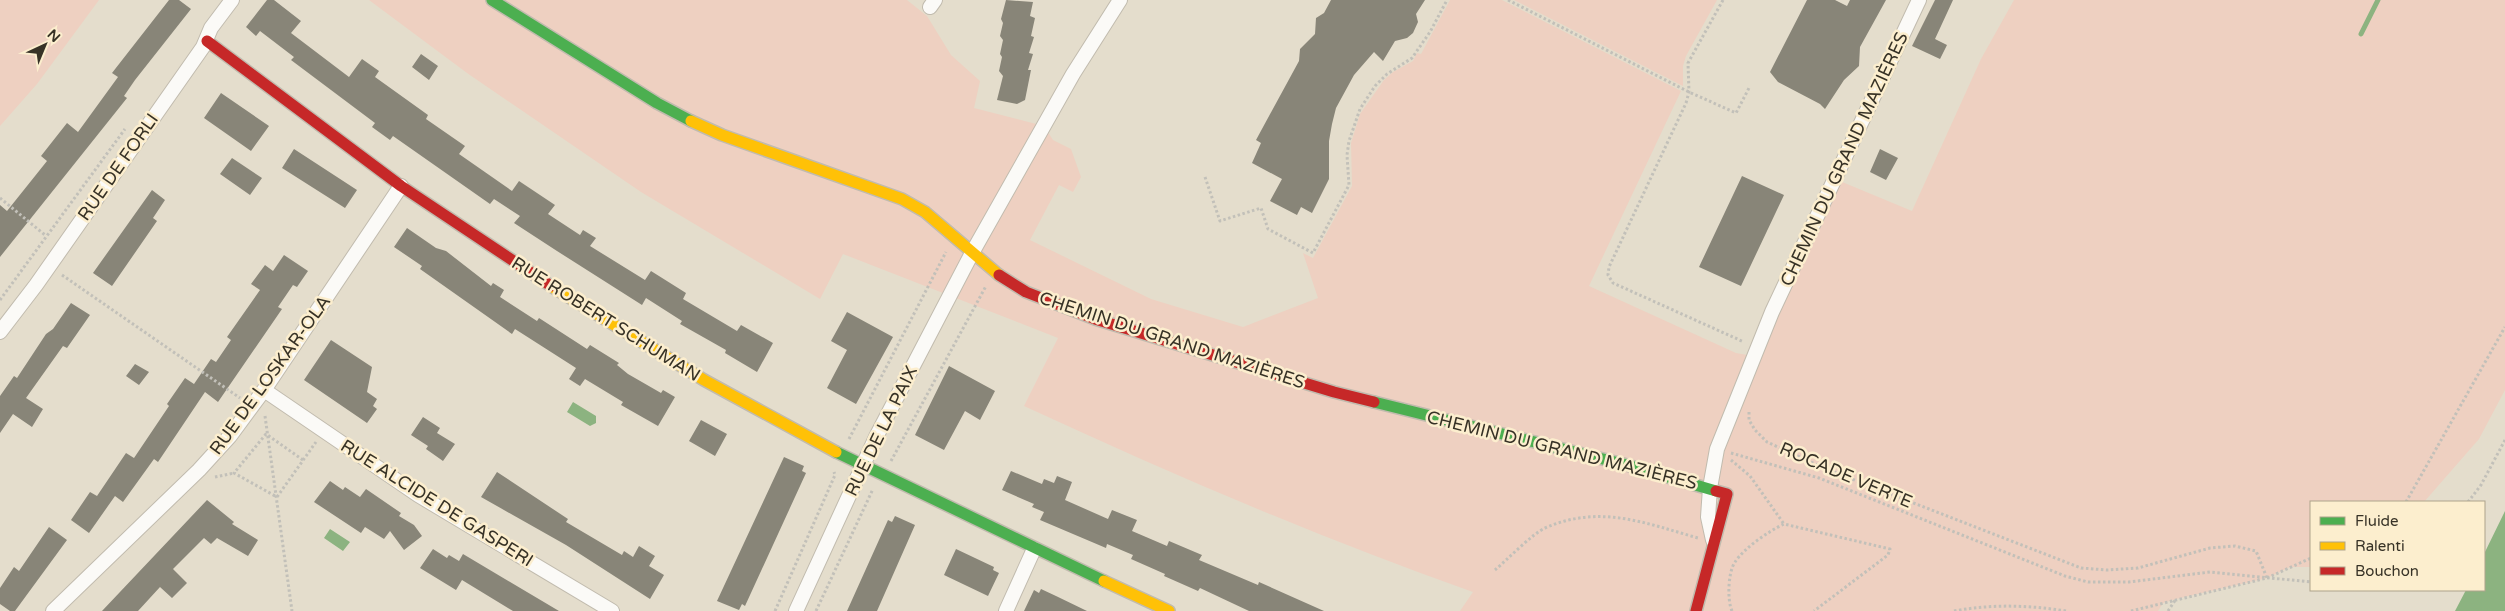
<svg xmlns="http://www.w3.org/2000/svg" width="2505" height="611" font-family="'Varela Round',sans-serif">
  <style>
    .green { fill: #eed0c1 }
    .water { fill: #8cb380 }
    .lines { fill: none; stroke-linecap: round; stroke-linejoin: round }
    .stream { stroke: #8cb380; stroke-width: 5 }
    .building { fill: #888578 }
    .street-casing { stroke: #c1bbae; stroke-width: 16 }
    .fast-casing { stroke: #c1bbae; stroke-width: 14 }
    .slow-casing { stroke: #c1bbae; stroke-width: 14 }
    .jam-casing { stroke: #c1bbae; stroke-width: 14 }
    .path { stroke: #c2c0b9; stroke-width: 3; stroke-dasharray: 2.5 2.5; stroke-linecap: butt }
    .street { stroke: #fbfaf7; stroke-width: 14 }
    .fast { stroke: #4caf50; stroke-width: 11 }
    .slow { stroke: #ffc107; stroke-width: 11 }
    .jam { stroke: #c62828; stroke-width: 11 }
    .labels { text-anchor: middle; stroke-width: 5; stroke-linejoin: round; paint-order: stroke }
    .street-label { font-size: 18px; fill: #373226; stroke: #fceece }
  </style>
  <rect width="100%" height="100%" fill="#e4ddcc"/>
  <path class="green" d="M0 0H99L37 84 0 126Z
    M369 0H907L927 16 951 55 980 81 974 108 1044 126 1053 140 1071 149 1081 177 1073 192 1059 185 1030 240 1151 299 1243 327 1318 298 1303 253 1313 258 1352 186 1351 143 1360 114 1384 80 1393 72 1413 61 1417 53 1421 54 1450 0H1502L1681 91 1589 286 1736 353 1753 356 1835 179 1912 211 1981 59 2014 0H2505V390L2479 439 2424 502H2311V567H2290L2267 578 2176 599 2163 603 2158 611H1460L1473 592C1320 538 1171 474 1024 406L1058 338 843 254 820 299 641 192 467 73Z
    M1514 0H1717L1686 56 1683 66V86Z"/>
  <path class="water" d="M573 402 596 416V423L590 426 567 412Z
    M2505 511V611H2455L2466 590H2484V554Z
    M330 529 350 542 343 551 324 538Z"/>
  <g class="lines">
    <path class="stream" d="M2361 34 2378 0"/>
  </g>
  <path class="building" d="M169 0H179L191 9 135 80 124 96 127 98 0 257V205L7 211 47 161 41 156 67 123 78 132 118 77 112 73Z
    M267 0H274L301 21 291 33 349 77 362 59 379 71 375 77 428 115 426 119 465 146 459 154 512 191 519 181 555 205 548 214 580 235 583 230 596 238 590 246 645 280 651 271 686 293 683 299 737 331 741 325 773 343 757 372 725 353 726 350 680 324 682 321 646 298 642 305 557 251 514 223 520 216 494 199 490 204 393 136 390 140 372 127 375 123 291 60 294 57 260 31 256 36 246 27Z
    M1006 0 1033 2 1030 16 1035 18 1031 36 1034 37 1029 53 1033 54 1028 70H1031L1025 100 1017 104 997 100 1003 76 999 71 1002 57 1000 54 1003 40 1000 36 1003 23 1001 19Z
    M1331 0H1425L1416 14 1418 22 1413 33 1407 38 1395 41 1383 61 1374 52 1354 75 1336 108 1332 124 1329 141V179L1312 213 1301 207 1297 215 1270 201 1282 179 1252 163 1261 143 1256 140 1299 61 1300 49 1315 34 1316 18 1324 13Z
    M1807 0H1835L1847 6 1850 0H1886L1860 47 1859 66 1844 80 1825 109 1820 104 1778 82 1770 72Z
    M1935 0H1953L1935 39 1947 45 1940 59 1912 46Z
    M421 54 438 66 429 80 412 67Z
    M221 93 269 126 251 151 204 118Z
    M294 149 357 190 345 208 282 168Z
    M1880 149 1898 158 1886 180 1870 172Z
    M232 158 262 178 250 195 220 174Z
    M1742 176 1784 195 1741 286 1699 267Z
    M152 190 165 200 153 218 157 221 112 286 93 273Z
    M407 228 436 248 446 251 491 286 493 283 504 290 500 297 537 321 539 318 587 349 590 345 619 363 617 365 628 374 661 393 663 390 675 397 658 426 621 405 623 402 585 379 580 386 569 379 576 368 515 329 512 334 420 269 422 266 394 247Z
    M284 255 308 271 297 287 293 285 278 307 282 309 218 402 205 392 158 462 154 459 123 502 115 496 89 533 71 520 90 492 97 496 126 453 134 458 169 406 167 404 185 378 194 384 211 359 216 362 231 340 227 337 260 290 251 284 265 265 273 271Z
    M71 303 90 315 67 348 63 346 26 398 43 409 32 427 13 414 0 433V396L14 376 17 378 46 334 53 329Z
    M847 312 893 337 856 404 827 388 847 350 831 341Z
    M331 340 372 367 367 392 377 399 373 406 377 409 367 423 304 380Z
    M135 364 149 372 139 385 126 376Z
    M949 366 995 391 980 420 965 411 944 450 915 435Z
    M423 417 440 428 437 433 455 444 443 461 426 449 428 446 411 435Z
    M701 420 727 434 715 456 689 441Z
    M784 457 804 466 802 471 806 473 745 606 742 604 739 610 717 601Z
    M1011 471 1042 484 1044 479 1054 483 1057 476 1072 482 1065 500 1108 519 1112 510 1137 520 1132 531 1167 546 1169 541 1202 555 1199 560 1258 585 1259 582 1324 611H1249L1200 588 1198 591 1164 576 1165 574 1131 559 1133 555 1107 544 1106 548 1040 520 1044 512 1032 507 1034 504 1002 490Z
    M497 472 568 519 566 522 622 555 624 551 633 557 639 546 655 556 649 566 664 575 650 599 566 545 481 497Z
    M330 481 343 490 345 487 360 497 366 489 401 513 399 516 414 525 422 536 404 550 390 531 384 539 365 527 361 533 314 502Z
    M207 500 234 522 232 524 258 540 248 556 217 538 211 544 204 538 173 569 187 583 172 598 160 587 138 611H102Z
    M895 516 915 525 877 611H847L888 520 892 522Z
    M49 527 67 540 15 611H10L0 604V588L14 567 19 571Z
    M433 549 447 558 449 555 459 561 463 554 559 611H513L462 580 456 590 420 568Z
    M956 549 994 567 993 570 999 573 988 596 944 575Z
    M1041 589 1056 596 1087 611H1024L1034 590 1039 593Z"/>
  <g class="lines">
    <defs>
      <path id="street" d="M930 7 935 0
        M0 332 36 285 203 47 211 28 232 0
        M264 390 418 495 612 611
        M1713 540 1708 517 1710 488 1717 449 1772 312 1919 0
        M53 611 199 470 230 436 264 390 401 186
        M796 611 876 437 972 253 1073 74 1120 0
        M1006 611 1034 549"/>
      <path id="fast" d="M492 0 657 103 691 121
        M1374 402 1627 465 1716 491
        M836 452 1104 581"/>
      <path id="slow" d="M691 121 722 135 902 199 925 212 999 275
        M551 286 704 380 836 452
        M1104 581 1169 611"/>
      <path id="jam" d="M207 41 401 186 551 286
        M999 275 1026 292 1095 319 1334 392 1374 402
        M1696 611 1727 494 1716 491"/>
    </defs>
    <use href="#street" class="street-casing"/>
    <use href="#fast" class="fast-casing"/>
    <use href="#slow" class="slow-casing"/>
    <use href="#jam" class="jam-casing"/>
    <path class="path" d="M1508 0 1689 92 1736 113 1749 88
      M1723 0 1688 63 1689 92 1686 103 1609 267 1608 275 1613 283 1744 342
      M1205 177 1220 221 1261 208 1268 229 1313 253 1349 185 1347 155 1349 141 1360 109 1375 86 1387 74 1412 58 1430 32 1447 0
      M0 198 45 235
      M62 275 240 398
      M0 300 125 129
      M1749 412V420L1755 430 1767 442 1826 469 2081 568 2107 570 2138 568 2210 548 2235 546 2256 551 2267 578
      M265 416 292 611
      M849 439 946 252
      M1731 453 1819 478 2065 576 2088 582H2129L2210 572 2311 582
      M303 460 266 434 234 473 277 497 316 442
      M1731 460 1750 476 1784 524
      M891 461 986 286
      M215 477 234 473
      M2406 502 2505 327
      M2468 502 2481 485 2505 440
      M1495 570C1508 559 1532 534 1545 528 1600 504 1645 523 1698 538
      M775 611 835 475 834 472
      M816 611 873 489
      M1732 611C1727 600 1728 572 1735 562 1744 548 1769 531 1784 524L1890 549 1888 555 1814 611
      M1954 611C1992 604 2028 605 2066 611
      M2131 611 2267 578 2311 558
      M2168 611 2176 599"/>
    <use href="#street" class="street"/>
    <use href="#fast" class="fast"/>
    <use href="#slow" class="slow"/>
    <use href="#jam" class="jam"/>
  </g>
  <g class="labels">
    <g class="street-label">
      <text transform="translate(1844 159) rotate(-65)" y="6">CHEMIN DU GRAND MAZIÈRES</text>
      <text transform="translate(118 167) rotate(-55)" y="6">RUE DE FORLI</text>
      <text transform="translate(606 319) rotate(32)" y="6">RUE ROBERT SCHUMAN</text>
      <text transform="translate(1172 340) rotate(18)" y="6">CHEMIN DU GRAND MAZIÈRES</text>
      <text transform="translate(270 375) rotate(-54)" y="6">RUE DE LOSKAR-OLA</text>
      <text transform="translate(881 431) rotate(-64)" y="6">RUE DE LA PAIX</text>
      <text transform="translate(1562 450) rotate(14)" y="6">CHEMIN DU GRAND MAZIÈRES</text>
      <text transform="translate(1846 475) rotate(23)" y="6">ROCADE VERTE</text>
      <text transform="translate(437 503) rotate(32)" y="6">RUE ALCIDE DE GASPERI</text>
    </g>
  </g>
  <rect x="2310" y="501" width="175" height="90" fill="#fceece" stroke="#ada38b"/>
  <rect x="2320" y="517" width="25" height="8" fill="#4caf50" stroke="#ada38b"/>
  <text x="2355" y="526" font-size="15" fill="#373226">Fluide</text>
  <rect x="2320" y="542" width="25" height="8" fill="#ffc107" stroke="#ada38b"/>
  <text x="2355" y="551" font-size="15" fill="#373226">Ralenti</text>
  <rect x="2320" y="567" width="25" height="8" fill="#c62828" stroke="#ada38b"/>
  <text x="2355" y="576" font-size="15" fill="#373226">Bouchon</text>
  <g transform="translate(45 45) rotate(44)" stroke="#fceece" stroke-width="4" paint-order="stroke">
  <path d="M0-4L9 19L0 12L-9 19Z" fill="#373226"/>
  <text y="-8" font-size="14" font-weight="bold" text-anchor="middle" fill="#373226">N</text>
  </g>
</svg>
